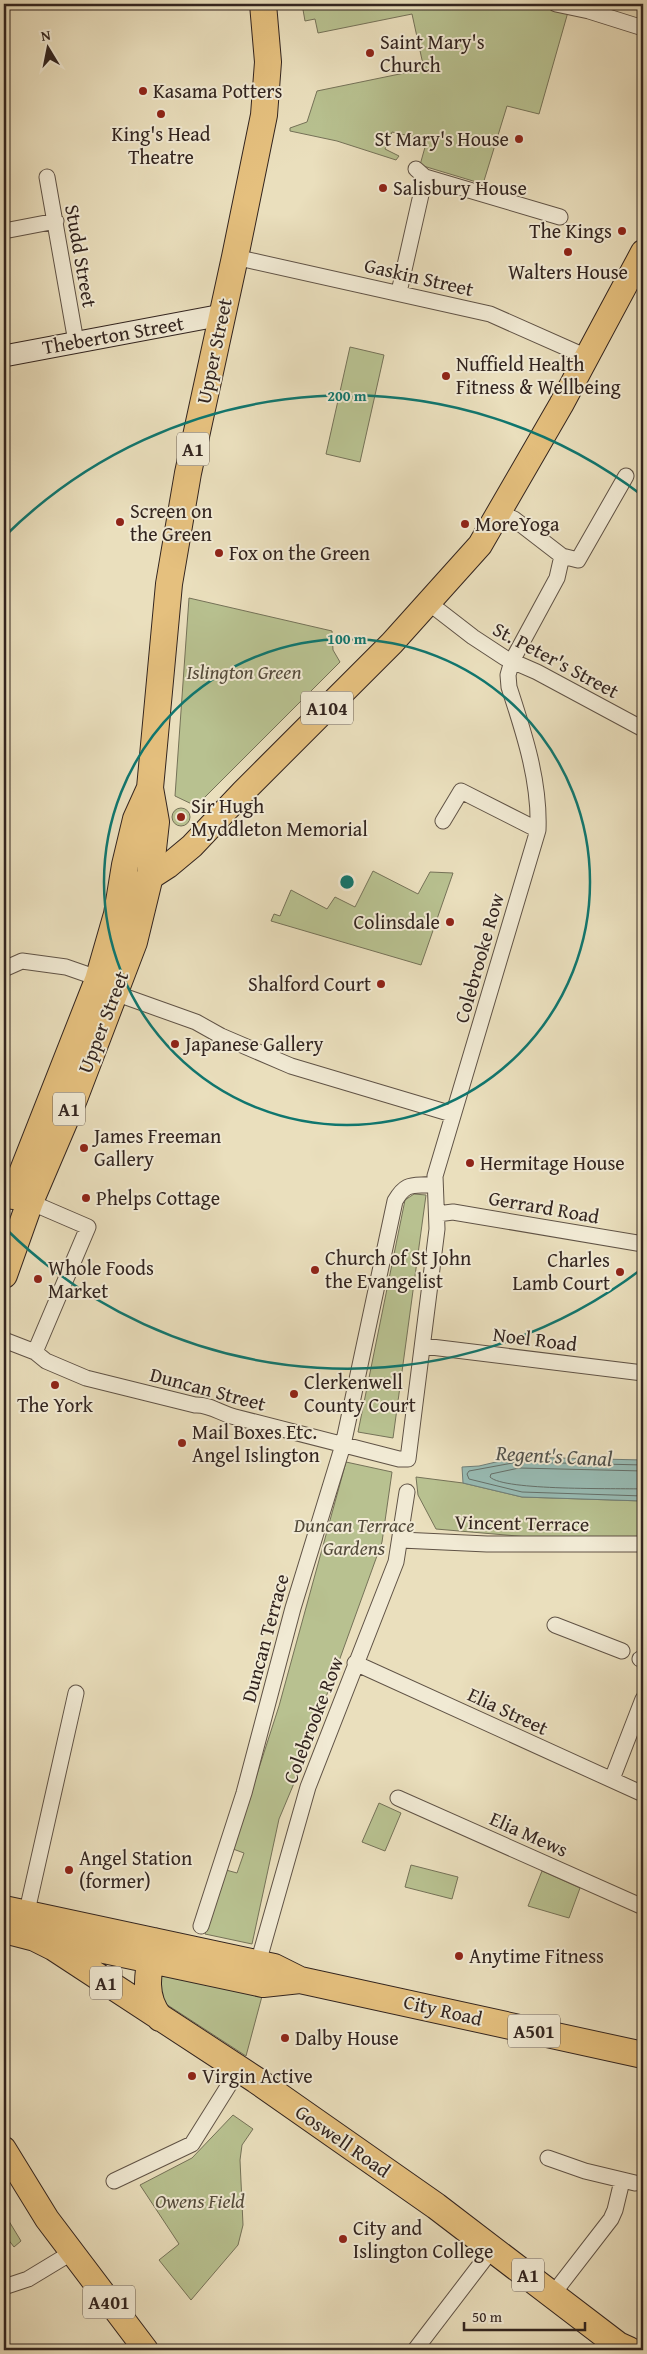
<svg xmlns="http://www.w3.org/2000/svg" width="647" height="2354" font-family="'Gentium Book Plus',serif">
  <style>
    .green { fill: #b8c190; stroke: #757258 }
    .water { fill: #98bcb5; stroke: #6f7f79 }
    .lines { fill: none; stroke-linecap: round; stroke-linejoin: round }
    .shore { stroke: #65706a; stroke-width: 1 }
    .street-casing { stroke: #605346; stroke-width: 17 }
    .secondary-casing { stroke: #32241f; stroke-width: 23 }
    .primary-casing { stroke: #32241f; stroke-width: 26 }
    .highway-casing { stroke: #32241f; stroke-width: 28 }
    .street { stroke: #f1ead4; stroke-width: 15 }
    .secondary { stroke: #f1ead4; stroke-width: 21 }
    .primary { stroke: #e5c07e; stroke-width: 24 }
    .highway { stroke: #e5c07e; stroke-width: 26 }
    .ring { fill: none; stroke: #0f766e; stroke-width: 2.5 }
    .poi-dot { fill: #8f2418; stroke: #f1ead4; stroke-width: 2 }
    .labels { text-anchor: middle; stroke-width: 4; stroke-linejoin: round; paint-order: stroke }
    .shield { fill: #f1ead4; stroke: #6b5f55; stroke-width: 1 }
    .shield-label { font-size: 19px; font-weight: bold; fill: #32241f }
    .poi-label { font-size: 20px; fill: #32241f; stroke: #f1ead4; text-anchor: start }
    .street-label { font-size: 20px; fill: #32241f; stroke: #f1ead4 }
    .park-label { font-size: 20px; font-style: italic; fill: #544b3b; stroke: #f1ead4 }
    .water-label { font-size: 21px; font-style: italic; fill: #51524c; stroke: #f1ead4 }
    .centre { fill: #0f766e; stroke: #f1ead4; stroke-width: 2.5 }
    .ring-label { font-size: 15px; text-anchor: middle; font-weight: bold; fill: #0f766e; stroke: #f1ead4; stroke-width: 4; stroke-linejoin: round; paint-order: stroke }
  </style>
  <rect width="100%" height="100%" fill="#eadfbd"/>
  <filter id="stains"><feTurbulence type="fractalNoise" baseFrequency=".004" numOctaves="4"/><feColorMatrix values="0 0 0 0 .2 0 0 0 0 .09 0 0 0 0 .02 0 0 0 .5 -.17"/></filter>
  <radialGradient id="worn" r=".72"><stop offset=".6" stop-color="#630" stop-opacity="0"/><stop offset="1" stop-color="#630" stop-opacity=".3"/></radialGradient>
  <path class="green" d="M302 4H531L568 12 539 114 507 106 483 184 420 165 427 140 392 132 385 149 399 156 396 160 337 141 290 131V128L307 122 317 91 424 69 412 14 318 33 315 19 305 21Z
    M350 347 384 355 360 462 326 454Z
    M189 598 332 631 333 650 340 662 196 806 175 796Z
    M172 817a9 9 0 1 1 18 0a9 9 0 1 1-18 0Z
    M373 871 418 894 430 872 453 873 421 965 271 921 274 914 280 916 291 890 327 909 335 897 355 907Z
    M414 1194 426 1195 393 1438 358 1432 405 1200Z
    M346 1462 392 1472 382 1542 300 1769 279 1819 252 1944 205 1934 226 1870 237 1873 244 1853 233 1849 279 1706Z
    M416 1477 463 1483 522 1497 643 1501V1541L552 1539 436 1529 418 1495Z
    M379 1803 401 1813 385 1851 362 1842Z
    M411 1865 458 1877 452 1899 405 1887Z
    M542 1871 580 1888 569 1918 528 1906Z
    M155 1970 265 1985 246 2056 166 2004 158 1994Z
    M233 2115 253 2129 242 2145 240 2160 243 2225 238 2245 191 2300 159 2260 179 2244 140 2185 192 2158Z
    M4 2213 21 2241 14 2247 4 2234Z"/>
  <path class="water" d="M517 1457 643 1460V1501L522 1497 463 1483 462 1467 479 1466Z"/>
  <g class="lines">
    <path class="shore" d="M643 1465 518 1462 469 1471 467 1474 469 1479 522 1492 643 1496
      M643 1471 519 1468 491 1474 490 1477C504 1491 617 1488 643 1489"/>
    <defs>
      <path id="street" d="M556 4 589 11 643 28
        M416 169 425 177 560 217
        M47 177 76 342
        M4 231 56 221
        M235 257 490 314 587 357
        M399 292 425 177
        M562 556 578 560 626 476
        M429 603 473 637 505 658 537 672 643 729
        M443 821 461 791 538 830
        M4 969 22 961 66 967 89 975 126 997 196 1022 221 1036 291 1066 452 1114
        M26 1196 30 1202 88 1227 35 1352
        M437 1214 453 1212 643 1244
        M4 1340 35 1352 46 1361 86 1378 195 1405C209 1404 222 1414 235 1417 290 1431 345 1445 399 1459H408L437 1229 435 1176 538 830C540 781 524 733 509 687L508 675 512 661 557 578 562 556 514 519 500 513
        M423 1346 643 1373
        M401 1540 487 1544H643
        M555 1625 622 1651
        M640 1659 643 1660
        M355 1663 643 1794
        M612 1779 643 1699
        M398 1798 643 1907
        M25 1920 76 1693
        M201 1926 244 1793 293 1608 343 1445 395 1201C407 1180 414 1187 435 1184
        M258 1963 308 1787 396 1562 407 1492
        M548 2158 585 2171 635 2183
        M114 2181 192 2144 239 2069
        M4 2287 28 2279 71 2253
        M553 2294 611 2219 615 2210 622 2181
        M415 2350 493 2248"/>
      <path id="secondary" d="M4 356 222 315"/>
      <path id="primary" d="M137 886 168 866 192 846 243 792 392 643 480 545 561 405 643 252
        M4 2149 47 2219 146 2350"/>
      <path id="highway" d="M13 1196 98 980 117 914 125 865 136 819 150 788
        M4 1275 30 1202 74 1099 134 942 150 876 156 822 150 788 169 584 188 473 235 257 264 115 268 62 263 4
        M4 1909 274 1967 300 1980 643 2055
        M4 1930 35 1938 53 1947 256 2080 436 2206 618 2345 629 2350
        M154 1941C149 1968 141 1995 160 2018
        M53 1947 76 1944 263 1984 300 1980"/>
    </defs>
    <use href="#street" class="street-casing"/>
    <use href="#secondary" class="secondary-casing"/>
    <use href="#primary" class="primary-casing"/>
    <use href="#highway" class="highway-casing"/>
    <use href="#street" class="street"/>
    <use href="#secondary" class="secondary"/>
    <use href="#primary" class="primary"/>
    <use href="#highway" class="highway"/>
  </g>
  <g class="ring">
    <circle cx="347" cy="882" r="243"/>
    <path d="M643 1268A486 486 0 0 1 6 1229M6 535A486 486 0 0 1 643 496"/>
  </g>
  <g class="poi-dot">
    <circle cx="370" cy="53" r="5"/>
    <circle cx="143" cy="91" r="5"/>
    <circle cx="161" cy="114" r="5"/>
    <circle cx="519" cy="139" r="5"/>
    <circle cx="383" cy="188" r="5"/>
    <circle cx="622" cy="231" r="5"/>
    <circle cx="568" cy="252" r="5"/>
    <circle cx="446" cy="376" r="5"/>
    <circle cx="120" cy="522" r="5"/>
    <circle cx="465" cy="524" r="5"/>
    <circle cx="219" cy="553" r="5"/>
    <circle cx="181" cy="817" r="5"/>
    <circle cx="450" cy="922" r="5"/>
    <circle cx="381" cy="984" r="5"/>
    <circle cx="175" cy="1044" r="5"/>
    <circle cx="84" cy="1148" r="5"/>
    <circle cx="470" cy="1163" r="5"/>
    <circle cx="86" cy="1198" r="5"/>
    <circle cx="315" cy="1270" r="5"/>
    <circle cx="620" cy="1272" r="5"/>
    <circle cx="38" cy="1279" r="5"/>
    <circle cx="55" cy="1385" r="5"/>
    <circle cx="294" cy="1394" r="5"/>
    <circle cx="182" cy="1443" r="5"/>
    <circle cx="69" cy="1870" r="5"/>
    <circle cx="459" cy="1956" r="5"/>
    <circle cx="285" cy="2038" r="5"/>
    <circle cx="192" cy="2076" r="5"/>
    <circle cx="343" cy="2239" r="5"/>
  </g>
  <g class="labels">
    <g class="shield">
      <rect x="177" y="432.5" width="32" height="33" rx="4"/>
      <rect x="301" y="691.5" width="52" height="33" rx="4"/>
      <rect x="53" y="1092.5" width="32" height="33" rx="4"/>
      <rect x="90" y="1966.5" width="32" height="33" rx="4"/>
      <rect x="508" y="2014.5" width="52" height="33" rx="4"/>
      <rect x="512" y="2258.5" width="32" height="33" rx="4"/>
      <rect x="83" y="2285.5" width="52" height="33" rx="4"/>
    </g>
    <g class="shield-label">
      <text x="193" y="456">A1</text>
      <text x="327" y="715">A104</text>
      <text x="69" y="1116">A1</text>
      <text x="106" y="1990">A1</text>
      <text x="534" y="2038">A501</text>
      <text x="528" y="2282">A1</text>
      <text x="109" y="2309">A401</text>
    </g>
    <g class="poi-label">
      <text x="380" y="49">Saint Mary's<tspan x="380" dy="23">Church</tspan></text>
      <text x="153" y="98">Kasama Potters</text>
      <text x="161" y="141" text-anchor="middle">King's Head<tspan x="161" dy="23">Theatre</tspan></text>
      <text x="509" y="146" text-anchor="end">St Mary's House</text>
      <text x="393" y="195">Salisbury House</text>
      <text x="612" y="238" text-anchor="end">The Kings</text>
      <text x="568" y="279" text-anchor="middle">Walters House</text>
      <text x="456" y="371">Nuffield Health<tspan x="456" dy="23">Fitness &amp; Wellbeing</tspan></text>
      <text x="130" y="518">Screen on<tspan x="130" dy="23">the Green</tspan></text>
      <text x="475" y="531">MoreYoga</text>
      <text x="229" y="560">Fox on the Green</text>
      <text x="191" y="813">Sir Hugh<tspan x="191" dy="23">Myddleton Memorial</tspan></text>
      <text x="440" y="929" text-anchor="end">Colinsdale</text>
      <text x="371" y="991" text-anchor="end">Shalford Court</text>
      <text x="185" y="1051">Japanese Gallery</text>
      <text x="94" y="1143">James Freeman<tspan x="94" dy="23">Gallery</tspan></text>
      <text x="480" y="1170">Hermitage House</text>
      <text x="96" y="1205">Phelps Cottage</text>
      <text x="325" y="1265">Church of St John<tspan x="325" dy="23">the Evangelist</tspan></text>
      <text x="610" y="1267" text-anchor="end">Charles<tspan x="610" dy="23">Lamb Court</tspan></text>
      <text x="48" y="1275">Whole Foods<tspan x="48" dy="23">Market</tspan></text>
      <text x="304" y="1389">Clerkenwell<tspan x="304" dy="23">County Court</tspan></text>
      <text x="55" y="1412" text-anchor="middle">The York</text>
      <text x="192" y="1439">Mail Boxes Etc.<tspan x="192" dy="23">Angel Islington</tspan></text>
      <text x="79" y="1865">Angel Station<tspan x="79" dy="23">(former)</tspan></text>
      <text x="469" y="1963">Anytime Fitness</text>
      <text x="295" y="2045">Dalby House</text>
      <text x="202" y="2083">Virgin Active</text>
      <text x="353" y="2235">City and<tspan x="353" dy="23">Islington College</tspan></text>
    </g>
    <g class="street-label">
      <text transform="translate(81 256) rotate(80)" y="7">Studd Street</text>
      <text transform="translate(419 277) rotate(13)" y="7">Gaskin Street</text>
      <text transform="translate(113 335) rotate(-10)" y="7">Theberton Street</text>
      <text transform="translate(214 351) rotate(-78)" y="7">Upper Street</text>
      <text transform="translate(556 660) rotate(28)" y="7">St. Peter's Street</text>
      <text transform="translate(479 958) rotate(-74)" y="7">Colebrooke Row</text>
      <text transform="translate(103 1022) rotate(-69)" y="7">Upper Street</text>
      <text transform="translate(544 1207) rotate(10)" y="7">Gerrard Road</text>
      <text transform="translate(535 1339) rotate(7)" y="7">Noel Road</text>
      <text transform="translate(208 1389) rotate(15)" y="7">Duncan Street</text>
      <text transform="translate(522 1523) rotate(1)" y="7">Vincent Terrace</text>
      <text transform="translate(265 1638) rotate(-75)" y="7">Duncan Terrace</text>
      <text transform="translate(508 1711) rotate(25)" y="7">Elia Street</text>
      <text transform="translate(313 1720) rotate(-69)" y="7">Colebrooke Row</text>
      <text transform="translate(529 1834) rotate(24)" y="7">Elia Mews</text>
      <text transform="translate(443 2010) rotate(13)" y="7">City Road</text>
      <text transform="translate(343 2141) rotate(35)" y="7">Goswell Road</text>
    </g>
    <g class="park-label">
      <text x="244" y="679">Islington Green</text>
      <text x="354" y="1532">Duncan Terrace<tspan x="354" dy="23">Gardens</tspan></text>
      <text x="200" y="2208">Owens Field</text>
    </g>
    <g class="water-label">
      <text transform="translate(554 1456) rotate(3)" y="7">Regent's Canal</text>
    </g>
  </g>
  <circle cx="347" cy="882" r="8" class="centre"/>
  <g class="ring-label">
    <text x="347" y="401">200 m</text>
    <text x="347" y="644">100 m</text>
  </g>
  <rect width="647" height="2354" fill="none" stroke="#eadfbd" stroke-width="20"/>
  <rect x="5" y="5" width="637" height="2344" fill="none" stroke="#32241f" stroke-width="2.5"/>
  <rect x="10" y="10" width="627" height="2334" fill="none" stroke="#32241f"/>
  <g transform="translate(48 48) rotate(350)" stroke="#f1ead4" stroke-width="4" paint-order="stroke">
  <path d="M0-4L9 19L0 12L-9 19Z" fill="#32241f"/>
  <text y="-8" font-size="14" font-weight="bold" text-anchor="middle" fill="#32241f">N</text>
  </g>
  <path d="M464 2322v8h121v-8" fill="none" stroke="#32241f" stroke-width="2.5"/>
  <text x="472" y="2322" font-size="15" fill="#32241f" stroke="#f1ead4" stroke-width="4" paint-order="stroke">50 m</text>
  <rect width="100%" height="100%" filter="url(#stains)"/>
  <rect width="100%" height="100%" fill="url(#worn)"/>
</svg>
